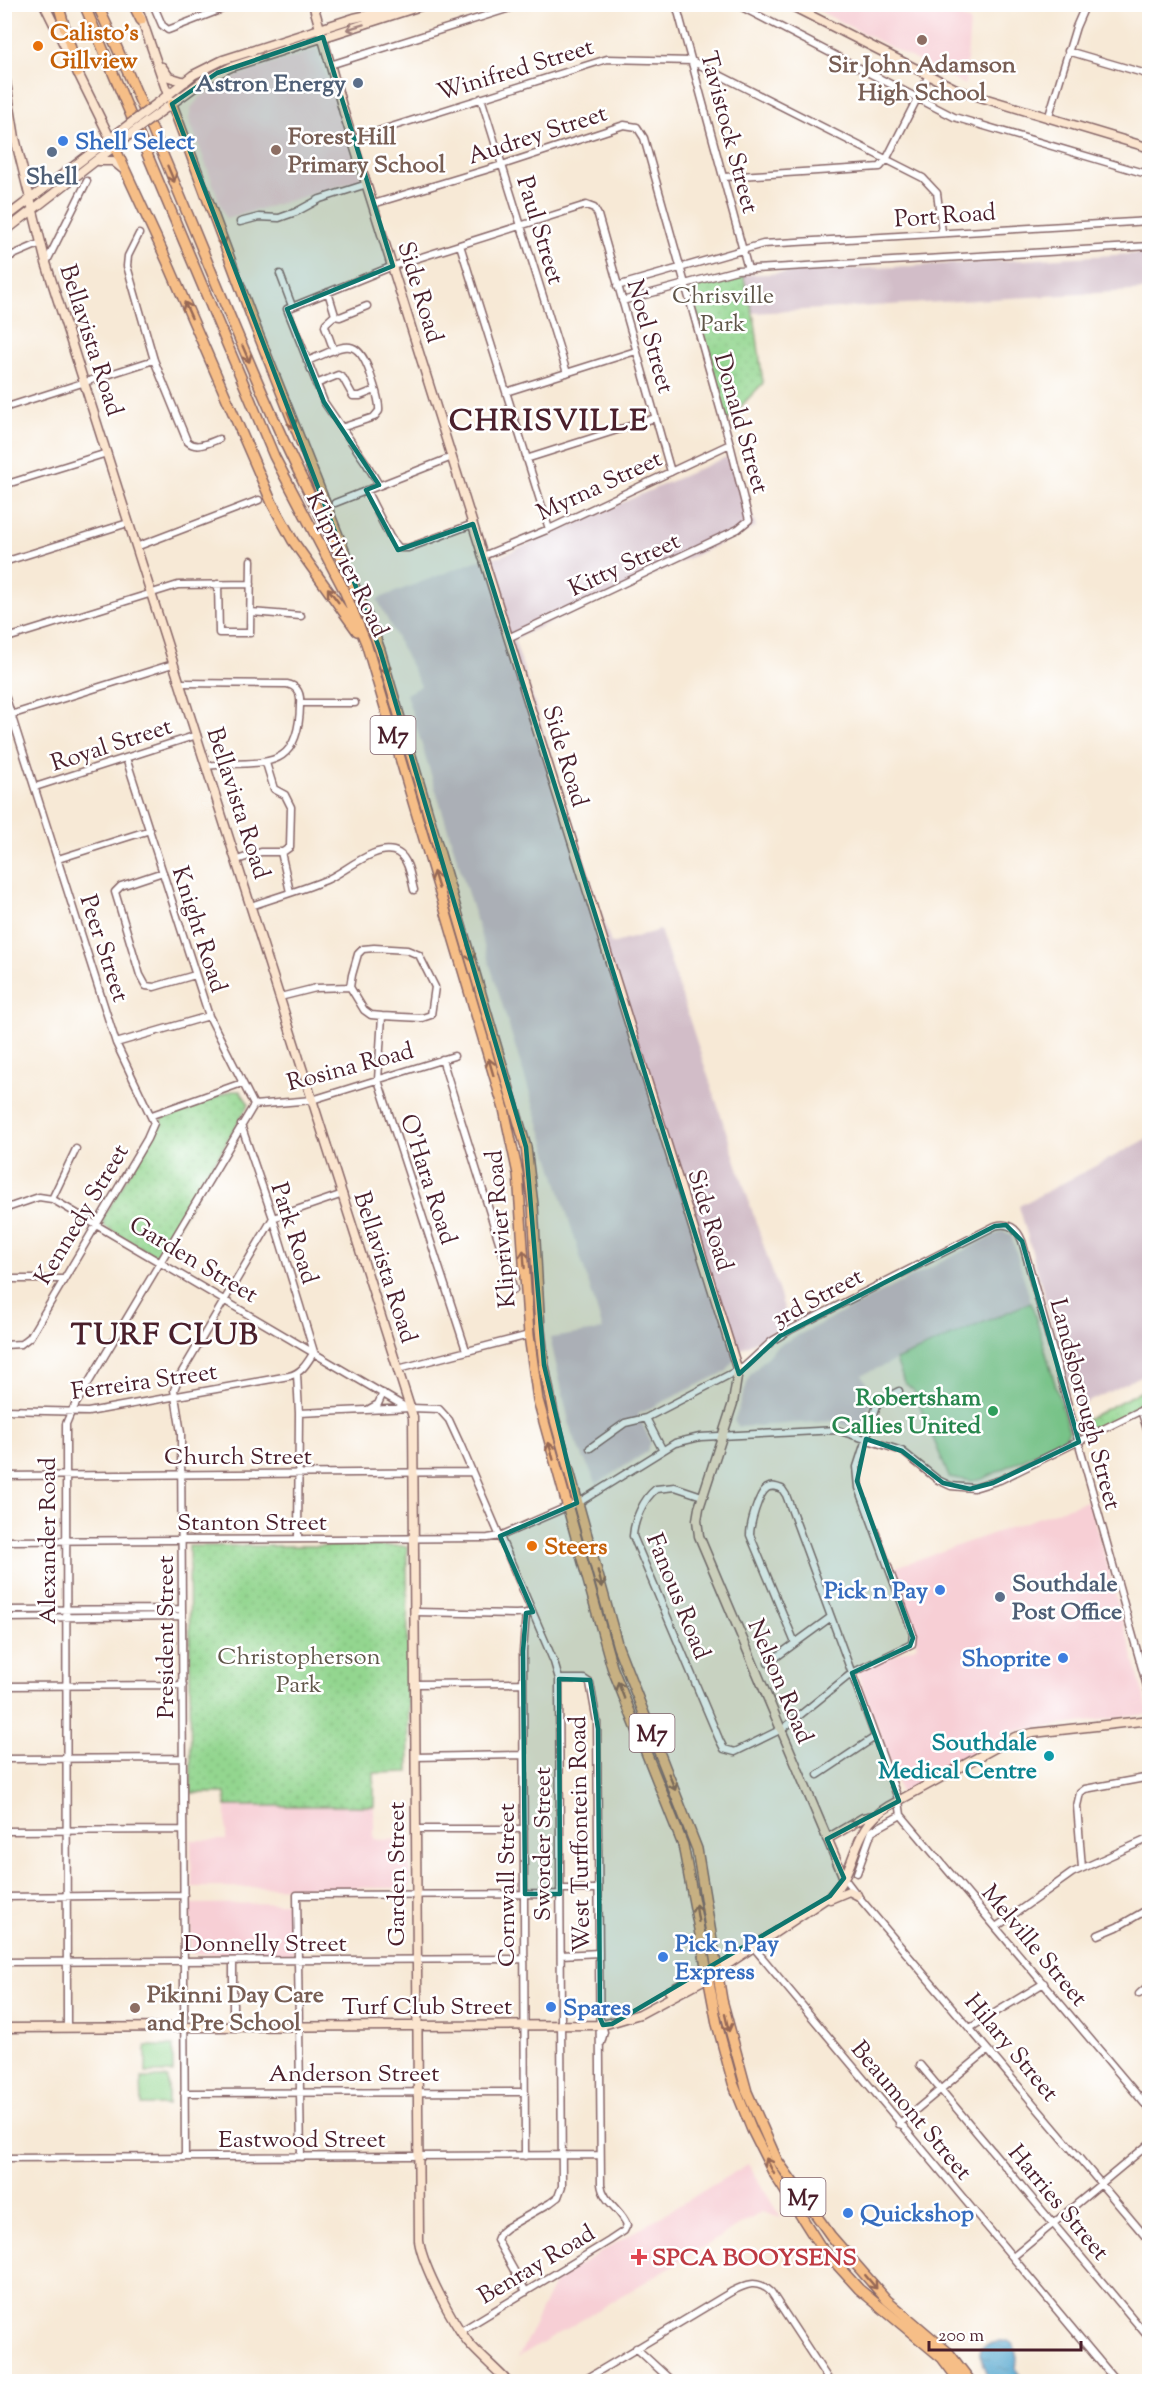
<svg xmlns="http://www.w3.org/2000/svg" width="1154" height="2386" font-family="'Sorts Mill Goudy',serif">
  <style>
    .built { fill: #f7cfd5 }
    .industrial { fill: #d2bdc8 }
    .grass { fill: #93d68f; stroke: #6e7a5d; stroke-width: 1.5 }
    .park { fill: url(#park-dots); stroke: #6e7a5d; stroke-width: 1.5 }
    .water { fill: url(#water-ripples); stroke: #4e627c; stroke-width: 1.5 }
    .lines { fill: none; stroke-linecap: round; stroke-linejoin: round }
    .street-casing { stroke: #876667; stroke-width: 9 }
    .secondary-casing { stroke: #876667; stroke-width: 11 }
    .primary-casing { stroke: #876667; stroke-width: 12 }
    .street { stroke: #fff; stroke-width: 6 }
    .secondary { stroke: #fbe5cf; stroke-width: 8 }
    .primary { stroke: #f6be87; stroke-width: 9 }
    .secondary-bridge-casing { stroke: #876667; stroke-width: 11; stroke-linecap: butt }
    .secondary-bridge { stroke: #fbe5cf; stroke-width: 8 }
    .oneway { stroke: #a2827d }
    .oneway2 { stroke: #976754 }
    .marked { fill: #0f766e; fill-opacity: 0.2; stroke: #0f766e; stroke-width: 4.5; stroke-linejoin: round }
    .education-dot { fill: #8d6e63; stroke: #fff; stroke-width: 2 }
    .food-dot { fill: #e8710a; stroke: #fff; stroke-width: 2 }
    .service-dot { fill: #5c6f8a; stroke: #fff; stroke-width: 2 }
    .shop-dot { fill: #3f7fe0; stroke: #fff; stroke-width: 2 }
    .leisure-dot { fill: #2e9e5b; stroke: #fff; stroke-width: 2 }
    .culture-dot { fill: #0f9aa8; stroke: #fff; stroke-width: 2 }
    .health-dot { fill: #e0444e; stroke: #fff; stroke-width: 2 }
    .labels { text-anchor: middle; stroke-width: 5; stroke-linejoin: round; paint-order: stroke }
    .shield { fill: #fff; stroke: #80626b; stroke-width: 1.5 }
    .shield-label { font-size: 22px; font-weight: bold; fill: #4a1f2b }
    .food-label { font-size: 24px; font-weight: bold; fill: #c56008; stroke: #fff; text-anchor: start }
    .education-label { font-size: 24px; font-weight: bold; fill: #785e54; stroke: #fff; text-anchor: start }
    .street-label { font-size: 24px; fill: #4a1f2b; stroke: #fff }
    .service-label { font-size: 24px; font-weight: bold; fill: #4e5e75; stroke: #fff; text-anchor: end }
    .shop-label { font-size: 24px; font-weight: bold; fill: #366cbe; stroke: #fff; text-anchor: start }
    .park-label { font-size: 24px; fill: #605649; stroke: #fff }
    .leisure-label { font-size: 24px; font-weight: bold; fill: #27864d; stroke: #fff; text-anchor: end }
    .culture-label { font-size: 24px; font-weight: bold; fill: #0d838f; stroke: #fff; text-anchor: end }
    .health-label { font-size: 24px; font-weight: bold; fill: #be3a42; stroke: #fff; text-anchor: start }
    .district-label { font-size: 30px; font-weight: bold; letter-spacing: 1.5px; fill: #4a1f2b; stroke: #fff }
  </style>
  <defs>
    <pattern id="park-dots" width="8" height="8" patternUnits="userSpaceOnUse" patternTransform="scale(1.5)"><rect width="8" height="8" fill="#93d68f"/><path d="M2 2h.1M6 6h.1" fill="none" stroke="#80b77c" stroke-width="1.8" stroke-linecap="round"/></pattern>
    <pattern id="water-ripples" width="26" height="14" patternUnits="userSpaceOnUse" patternTransform="scale(1.5)"><rect width="26" height="14" fill="#53a6ce"/><path d="M2 4q2-2 4 0t4 0M15 11q2-2 4 0t4 0" fill="none" stroke="#4787a7"/></pattern>
  </defs>
  <rect width="100%" height="100%" fill="#fff"/>
  <filter id="ink" filterUnits="userSpaceOnUse"><feTurbulence type="fractalNoise" baseFrequency=".0167" numOctaves="2"/><feDisplacementMap in="SourceGraphic" scale="12" xChannelSelector="R" yChannelSelector="G"/><feConvolveMatrix kernelMatrix="1 2 1 2 8 2 1 2 1" color-interpolation-filters="sRGB"/></filter>
  <filter id="wash" filterUnits="userSpaceOnUse"><feTurbulence type="fractalNoise" baseFrequency=".008" numOctaves="4" result="noise"/><feDisplacementMap in="SourceGraphic" scale="24" xChannelSelector="R" yChannelSelector="G"/><feGaussianBlur stdDeviation="1.35" result="paint"/><feColorMatrix in="noise" values="0 0 0 0 0 0 0 0 0 0 0 0 0 0 0 0 0 1.4 0 .05"/><feComposite in="paint" operator="in"/></filter>
  <g filter="url(#wash)">
    <rect width="100%" height="100%" fill="#f7e9d6"/>
    <path class="built" d="M807 5H941L970 22 965 85Z
      M317 49 362 180 226 219 189 119 191 108 200 97 218 85 242 74Z
      M1089 1500 1149 1714 1015 1731 901 1794 856 1670 917 1646 893 1568Z
      M226 1806H374V1840L409 1839 410 1888 192 1887 191 1840H226Z
      M292 1903 293 1954H191V1904Z
      M748 2164 781 2218 762 2212 518 2358 556 2279Z"/>
    <path class="industrial" d="M1149 253V290L753 313 743 275Z
      M733 454 756 527 514 639 611 944 660 930 789 1323 741 1349 727 1371 638 1414 651 1443 647 1452 597 1484 572 1435 550 1338 603 1330 406 694 421 686 377 599 476 561 501 556Z
      M1149 1138V1372L1076 1408 1019 1206Z
      M1002 1231 1011 1235 1031 1302 862 1375 873 1397 861 1428 857 1429 834 1421 739 1427 734 1421 750 1375 777 1346Z"/>
    <path class="grass" d="M1031 1302 1069 1431 1064 1439 983 1479 972 1481 949 1477 914 1391 904 1382 896 1360Z
      M146 2046H173V2073H146Z
      M141 2078H168V2105H142Z"/>
    <path class="park" d="M743 275 755 322 763 383 726 422 690 289 694 285Z
      M231 1091H240L249 1104 161 1254 153 1255 104 1226 102 1219 163 1118Z
      M1149 1387V1402L1084 1436 1081 1422Z
      M189 1546H407L409 1772 374 1773V1806H226L225 1793H191Z"/>
    <path class="water" d="M1008 2341 1014 2345 1017 2358 1016 2370 1024 2381H990L980 2355V2348L987 2344Z"/>
  </g>
  <g filter="url(#ink)">
    <g class="lines">
      <defs>
        <path id="street" d="M153 4 162 25 168 30 235 4
          M676 4 748 269
          M736 4 954 117 1150 175
          M1068 51 1150 75
          M330 65 523 4
          M481 98 567 373
          M1048 119 1076 27 1086 4
          M353 139 607 59 692 61 923 178 937 193 942 232
          M724 177 880 167 886 160 928 77
          M373 204 502 165 624 125 637 127 644 138 730 444 749 520 738 529 508 638
          M240 222 259 217 279 218 296 212 320 199 367 184
          M139 234 128 256 127 266 154 360 187 441C196 450 208 443 219 439
          M460 245 549 529
          M4 259 41 243
          M46 263 87 181
          M280 274 292 306
          M617 286 763 244 1150 221
          M328 292 335 315 326 323 325 326 334 351
          M622 301 737 270 1150 246
          M335 316 340 317 367 306
          M307 361C344 347 357 331 372 379 375 389 380 401 379 411L374 417 341 428
          M316 384 338 375 343 378 353 396H360L375 390
          M506 392 636 351
          M4 408 154 360
          M526 459 655 418
          M4 485 107 453
          M379 485 366 463 324 402 287 309 393 266 586 205 594 208 598 215 671 472
          M366 490 390 537 399 548H408L473 524
          M335 503 452 457
          M136 547 259 500
          M483 556 549 529 730 444
          M4 562 128 523
          M218 584 219 633H250L251 560
          M251 612 301 616
          M4 639 178 585 251 584
          M180 683 287 684C298 686 301 694 300 705 299 777 258 759 207 766
          M4 692 116 1043 154 1123 147 1139 30 1337 21 1344 4 1345
          M300 703H355
          M4 717 173 664
          M126 758 209 1016 254 1105
          M35 787 197 735
          M281 852 290 892
          M58 859 150 830
          M237 860 261 852H283L290 847 291 807 285 795 274 789 266 763
          M163 872 121 886 115 892 140 975 146 986 154 987 195 975
          M251 906C276 897 302 890 326 880 344 873 378 841 398 853 409 859 411 879 414 890
          M374 948 407 950 419 955 435 987 431 1015 422 1018 382 1016 371 1015 364 1010 350 987 352 975 358 954 363 949Z
          M280 997 316 988 350 987
          M382 1016 378 1080 466 1350
          M116 1043 209 1016
          M442 1059 514 1290
          M254 1105 312 1100 454 1056
          M152 1115 242 1083
          M52 1199 407 1408
          M4 1209 39 1197 52 1199 76 1149
          M4 1279H63
          M398 1369 529 1335
          M297 1374 299 1413 298 1539
          M369 1409 378 1404 383 1393
          M4 1410 88 1412 289 1376C302 1373 307 1363 314 1352L273 1218 241 1125
          M1141 1410 1150 1439
          M299 1413 411 1408 439 1409 449 1420 461 1446 554 1662 559 1679 562 2186 558 2197 550 2203 506 2228 500 2233 497 2240 526 2292
          M646 1418 744 1367 772 1341 792 1329 995 1226C1008 1222 1017 1228 1022 1241L1150 1697
          M590 1448 625 1423 646 1418 662 1449
          M4 1476 472 1472
          M702 1496 675 1487 656 1489C643 1499 634 1521 633 1536L719 1739 724 1749 735 1752 784 1728 852 1673 912 1644 913 1634 859 1488 857 1467 877 1405 885 1398 899 1391
          M4 1541 488 1538 500 1536 583 1500 675 1443 700 1437 837 1430 902 1451 938 1480 951 1486 974 1488 1000 1480 1150 1406
          M4 1610 182 1609
          M415 1612 516 1614 529 1613
          M4 1618 182 1616
          M795 1643 750 1535C750 1525 758 1494 767 1488 772 1485 777 1487 782 1489L786 1495 899 1801 901 1815 1150 2110
          M768 1663 831 1617
          M415 1684 523 1683
          M4 1686 183 1685
          M415 1757 523 1755
          M4 1759 183 1758
          M818 1775 875 1737
          M416 1829H524
          M4 1831 183 1830
          M1082 1868 1077 1806 1080 1793 1085 1789 1150 1777
          M857 1873 872 1831 901 1815
          M844 1878 857 1895 1150 2242
          M560 1889H598
          M4 1897 184 1895
          M996 1927 1072 1873 1150 1838
          M1098 1935 1117 1927 1150 1908
          M750 1943 1117 2382
          M561 1955 599 1953
          M4 1962 525 1959
          M1139 1994 1150 1984
          M233 2027V1961
          M67 2028 66 1424 71 1412 254 1105
          M970 2028 1044 1983
          M601 2043 604 2032 601 2021
          M920 2065 1150 2339
          M184 2093 525 2092
          M899 2124 988 2050
          M525 2156 523 1651 526 1613
          M185 2157 181 1433 174 1390 179 1377 273 1218 343 1194
          M301 2157 297 1895 560 1894
          M4 2158 600 2155
          M1013 2257 1150 2143
          M461 2331 609 2241 624 2231 627 2225C621 2209 603 2202 601 2184L597 1722 590 1683 584 1679H559
          M636 2348 673 2382
          M581 2382 731 2292C746 2284 757 2279 771 2292L830 2382"/>
        <path id="secondary" d="M44 4 115 148
          M313 4 344 113 738 1371 733 1403 699 1508 697 1520 699 1536 844 1878
          M788 4 960 91 1150 148
          M140 14 169 98
          M162 67 169 77 185 82
          M4 70 15 138 46 263 413 1417 419 2241C423 2267 452 2321 468 2342 480 2356 495 2368 508 2382
          M159 102 193 75 223 60 354 18 414 5
          M163 110 203 81 231 67 427 4
          M99 161H113L124 170
          M4 219 119 132
          M4 232 125 138
          M827 1839 863 1818 874 1816
          M830 1899 849 1891 857 1895
          M669 1991 711 1969
          M4 2028 603 2025 640 2014 707 1978 830 1896C860 1867 849 1830 889 1806L1015 1737 1033 1733 1150 1720"/>
        <path id="primary" d="M58 4 78 73
          M84 4 274 456 344 590 366 643 504 1109 518 1174 529 1335 538 1400 612 1667 683 1845 717 2024 733 2083 752 2130 773 2172 820 2246 859 2289 942 2358 960 2382
          M97 4C161 141 213 282 274 419 308 497 352 570 380 650L526 1147 533 1205 540 1330 544 1365 553 1413 618 1647 697 1849 722 2000 747 2092 777 2160 831 2236 887 2300 949 2353 971 2382
          M133 4 141 20
          M172 104 253 321 345 553
          M115 148 167 261 272 503 293 541 357 631"/>
      </defs>
      <use href="#street" class="street-casing"/>
      <use href="#secondary" class="secondary-casing"/>
      <use href="#primary" class="primary-casing"/>
      <use href="#street" class="street"/>
      <use href="#secondary" class="secondary"/>
      <use href="#primary" class="primary"/>
      <defs>
        <path id="secondary-bridge" d="M119 132 159 102
          M125 138 163 110"/>
      </defs>
      <use href="#secondary-bridge" class="secondary-bridge-casing"/>
      <use href="#secondary-bridge" class="secondary-bridge"/>
    </g>
    <defs><path id="oneway-shaft" d="M-6 0H5M1.5-3L5.5 0L1.5 3" fill="none" stroke-width="1.6" stroke-linecap="round" stroke-linejoin="round" transform="scale(1.5)"/></defs>
    <g class="oneway">
      <use href="#oneway-shaft" transform="translate(355 27) rotate(163)"/>
      <use href="#oneway-shaft" transform="translate(267 55) rotate(163)"/>
      <use href="#oneway-shaft" transform="translate(850 1826) rotate(-30)"/>
    </g>
    <g class="oneway2">
      <use href="#oneway-shaft" transform="translate(171 174) rotate(67)"/>
      <use href="#oneway-shaft" transform="translate(221 238) rotate(69)"/>
      <use href="#oneway-shaft" transform="translate(188 310) rotate(-114)"/>
      <use href="#oneway-shaft" transform="translate(246 354) rotate(67)"/>
      <use href="#oneway-shaft" transform="translate(291 420) rotate(68)"/>
      <use href="#oneway-shaft" transform="translate(333 595) rotate(-127)"/>
      <use href="#oneway-shaft" transform="translate(385 666) rotate(73)"/>
      <use href="#oneway-shaft" transform="translate(436 880) rotate(-107)"/>
      <use href="#oneway-shaft" transform="translate(470 953) rotate(73)"/>
      <use href="#oneway-shaft" transform="translate(491 1067) rotate(-106)"/>
      <use href="#oneway-shaft" transform="translate(524 1259) rotate(-94)"/>
      <use href="#oneway-shaft" transform="translate(551 1451) rotate(-106)"/>
      <use href="#oneway-shaft" transform="translate(600 1579) rotate(75)"/>
      <use href="#oneway-shaft" transform="translate(621 1690) rotate(-111)"/>
      <use href="#oneway-shaft" transform="translate(672 1782) rotate(68)"/>
      <use href="#oneway-shaft" transform="translate(697 1913) rotate(-99)"/>
      <use href="#oneway-shaft" transform="translate(727 2023) rotate(77)"/>
      <use href="#oneway-shaft" transform="translate(770 2166) rotate(-117)"/>
      <use href="#oneway-shaft" transform="translate(871 2282) rotate(50)"/>
    </g>
  </g>
  <path class="marked" d="M323 37 393 266 287 309 324 402 379 485 366 490 398 550 473 524 739 1374 780 1336 995 1226 1006 1225 1022 1241 1079 1442 993 1483 970 1489 943 1483 902 1451 866 1439 857 1481 913 1638 910 1646 852 1673 899 1801 827 1839 844 1878 830 1896 612 2024 603 2025 600 2018 598 1729 590 1680 559 1679 560 1894H525L523 1651 526 1613 533 1612 500 1536 577 1503 544 1365 526 1147 380 650 172 104 217 73Z"/>
  <g class="education-dot">
    <circle cx="922" cy="40" r="6"/>
    <circle cx="276" cy="150" r="6"/>
    <circle cx="135" cy="2008" r="6"/>
  </g>
  <g class="food-dot">
    <circle cx="38" cy="46" r="6"/>
    <circle cx="532" cy="1546" r="6"/>
  </g>
  <g class="service-dot">
    <circle cx="358" cy="83" r="6"/>
    <circle cx="52" cy="152" r="6"/>
    <circle cx="1000" cy="1597" r="6"/>
  </g>
  <g class="shop-dot">
    <circle cx="63" cy="141" r="6"/>
    <circle cx="940" cy="1590" r="6"/>
    <circle cx="1063" cy="1658" r="6"/>
    <circle cx="663" cy="1957" r="6"/>
    <circle cx="551" cy="2007" r="6"/>
    <circle cx="848" cy="2213" r="6"/>
  </g>
  <circle class="leisure-dot" cx="993" cy="1411" r="6"/>
  <circle class="culture-dot" cx="1049" cy="1756" r="6"/>
  <path class="health-dot" d="M636 2248h6v6h6v6h-6v6h-6v-6h-6v-6h6z"/>
  <g class="labels">
    <g class="shield">
      <rect x="370.5" y="716" width="45" height="38" rx="4.5"/>
      <rect x="629.5" y="1714" width="45" height="38" rx="4.5"/>
      <rect x="780.5" y="2178" width="45" height="38" rx="4.5"/>
    </g>
    <g class="shield-label">
      <text x="393" y="743">M7</text>
      <text x="652" y="1741">M7</text>
      <text x="803" y="2205">M7</text>
    </g>
    <g class="food-label">
      <text x="50" y="40">Calisto's<tspan x="50" dy="28">Gillview</tspan></text>
      <text x="544" y="1554">Steers</text>
    </g>
    <g class="education-label">
      <text x="922" y="72" text-anchor="middle">Sir John Adamson<tspan x="922" dy="28">High School</tspan></text>
      <text x="288" y="144">Forest Hill<tspan x="288" dy="28">Primary School</tspan></text>
      <text x="147" y="2002">Pikinni Day Care<tspan x="147" dy="28">and Pre School</tspan></text>
    </g>
    <g class="street-label">
      <text transform="translate(515 69) rotate(-17)" y="8">Winifred Street</text>
      <text transform="translate(730 132) rotate(75)" y="8">Tavistock Street</text>
      <text transform="translate(537 134) rotate(-18)" y="8">Audrey Street</text>
      <text transform="translate(945 215) rotate(-4)" y="8">Port Road</text>
      <text transform="translate(541 230) rotate(73)" y="8">Paul Street</text>
      <text transform="translate(421 292) rotate(73)" y="8">Side Road</text>
      <text transform="translate(651 336) rotate(74)" y="8">Noel Street</text>
      <text transform="translate(92 340) rotate(72)" y="8">Bellavista Road</text>
      <text transform="translate(742 423) rotate(74)" y="8">Donald Street</text>
      <text transform="translate(599 485) rotate(-25)" y="8">Myrna Street</text>
      <text transform="translate(348 564) rotate(64)" y="8">Kliprivier Road</text>
      <text transform="translate(624 564) rotate(-25)" y="8">Kitty Street</text>
      <text transform="translate(111 744) rotate(-18)" y="8">Royal Street</text>
      <text transform="translate(566 756) rotate(73)" y="8">Side Road</text>
      <text transform="translate(239 803) rotate(72)" y="8">Bellavista Road</text>
      <text transform="translate(200 929) rotate(72)" y="8">Knight Road</text>
      <text transform="translate(105 948) rotate(72)" y="8">Peer Street</text>
      <text transform="translate(350 1066) rotate(-15)" y="8">Rosina Road</text>
      <text transform="translate(429 1179) rotate(72)" y="8">O'Hara Road</text>
      <text transform="translate(81 1214) rotate(-59)" y="8">Kennedy Street</text>
      <text transform="translate(711 1220) rotate(73)" y="8">Side Road</text>
      <text transform="translate(500 1229) rotate(-95)" y="8">Kliprivier Road</text>
      <text transform="translate(295 1233) rotate(72)" y="8">Park Road</text>
      <text transform="translate(194 1259) rotate(31)" y="8">Garden Street</text>
      <text transform="translate(386 1267) rotate(72)" y="8">Bellavista Road</text>
      <text transform="translate(817 1297) rotate(-28)" y="8">3rd Street</text>
      <text transform="translate(144 1381) rotate(-8)" y="8">Ferreira Street</text>
      <text transform="translate(1086 1404) rotate(75)" y="8">Landsborough Street</text>
      <text x="238" y="1464">Church Street</text>
      <text x="252" y="1530">Stanton Street</text>
      <text transform="translate(47 1541) rotate(-90)" y="8">Alexander Road</text>
      <text transform="translate(679 1596) rotate(68)" y="8">Fanous Road</text>
      <text transform="translate(165 1637) rotate(-90)" y="8">President Street</text>
      <text transform="translate(781 1681) rotate(67)" y="8">Nelson Road</text>
      <text transform="translate(579 1834) rotate(-91)" y="8">West Turffontein Road</text>
      <text transform="translate(542 1844) rotate(-90)" y="8">Sworder Street</text>
      <text transform="translate(396 1874) rotate(-90)" y="8">Garden Street</text>
      <text transform="translate(506 1885) rotate(-90)" y="8">Cornwall Street</text>
      <text x="265" y="1951">Donnelly Street</text>
      <text transform="translate(1035 1945) rotate(50)" y="8">Melville Street</text>
      <text x="427" y="2014">Turf Club Street</text>
      <text transform="translate(1012 2047) rotate(50)" y="8">Hilary Street</text>
      <text x="354" y="2081">Anderson Street</text>
      <text transform="translate(912 2110) rotate(50)" y="8">Beaumont Street</text>
      <text x="302" y="2147">Eastwood Street</text>
      <text transform="translate(1059 2202) rotate(50)" y="8">Harries Street</text>
      <text transform="translate(536 2264) rotate(-31)" y="8">Benray Road</text>
    </g>
    <g class="service-label">
      <text x="346" y="91">Astron Energy</text>
      <text x="52" y="184" text-anchor="middle">Shell</text>
      <text x="1012" y="1591" text-anchor="start">Southdale<tspan x="1012" dy="28">Post Office</tspan></text>
    </g>
    <g class="shop-label">
      <text x="75" y="149">Shell Select</text>
      <text x="928" y="1598" text-anchor="end">Pick n Pay</text>
      <text x="1051" y="1666" text-anchor="end">Shoprite</text>
      <text x="675" y="1951">Pick n Pay<tspan x="675" dy="28">Express</tspan></text>
      <text x="563" y="2015">Spares</text>
      <text x="860" y="2221">Quickshop</text>
    </g>
    <g class="park-label">
      <text x="723" y="303">Chrisville<tspan x="723" dy="28">Park</tspan></text>
      <text x="299" y="1664">Christopherson<tspan x="299" dy="28">Park</tspan></text>
    </g>
    <g class="leisure-label">
      <text x="981" y="1405">Robertsham<tspan x="981" dy="28">Callies United</tspan></text>
    </g>
    <g class="culture-label">
      <text x="1037" y="1750">Southdale<tspan x="1037" dy="28">Medical Centre</tspan></text>
    </g>
    <g class="health-label">
      <text x="652" y="2265">SPCA BOOYSENS</text>
    </g>
    <g class="district-label">
      <text x="549" y="430">CHRISVILLE</text>
      <text x="165" y="1344">TURF CLUB</text>
    </g>
  </g>
  <rect width="1154" height="2386" fill="none" stroke="#fff" stroke-width="24"/>
  <path d="M929 2341v9h152v-9" fill="none" stroke="#4a1f2b" stroke-width="3"/>
  <text x="938" y="2341" font-size="18" fill="#4a1f2b" stroke="#ffffff" stroke-width="4.5" paint-order="stroke">200 m</text>
</svg>
